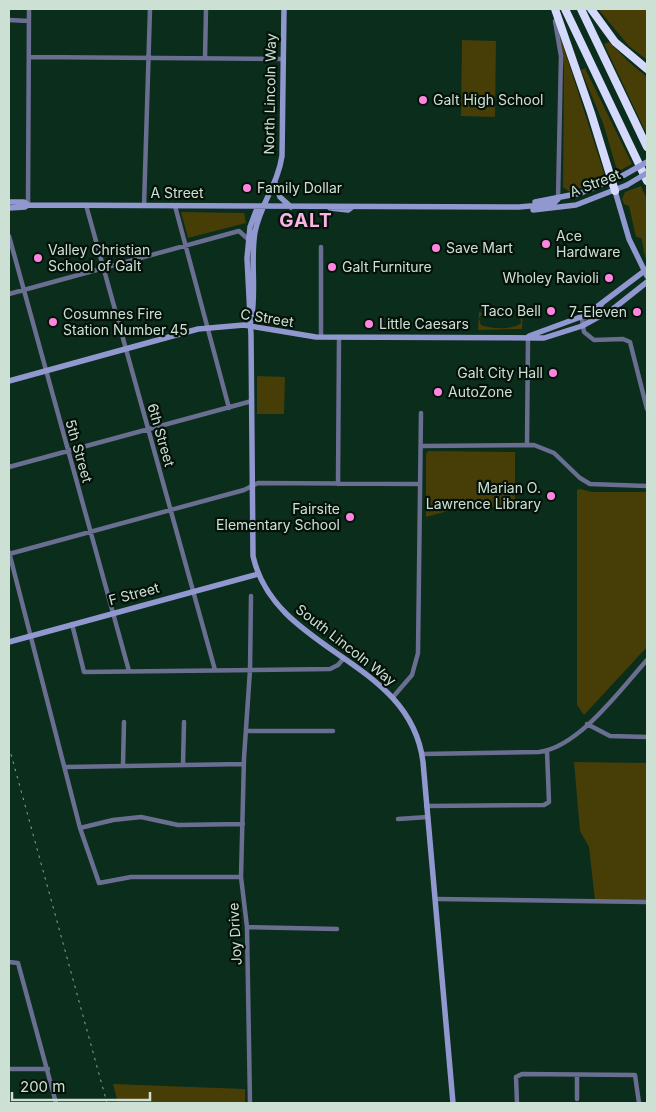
<svg xmlns="http://www.w3.org/2000/svg" width="656" height="1112" font-family="Inter,sans-serif">
  <style>
    .green { fill: #473d06 }
    .lines { fill: none; stroke-linecap: round; stroke-linejoin: round }
    .street { stroke: #6a6f91; stroke-width: 4.5 }
    .secondary { stroke: #9198cf; stroke-width: 5.5 }
    .highway { stroke: #d5dafd; stroke-width: 8 }
    .rail { stroke: #90a89a; stroke-width: 1; stroke-dasharray: 2.5 5; stroke-linecap: butt }
    .secondary-bridge { stroke: #9198cf; stroke-width: 5.5 }
    .poi-dot { fill: #ff85df; stroke: #05120a; stroke-width: 2 }
    .labels { text-anchor: middle; stroke-width: 4.5; stroke-linejoin: round; paint-order: stroke }
    .street-label { font-size: 14px; fill: #cde0d4; stroke: #05120a }
    .poi-label { font-size: 14px; fill: #cde0d4; stroke: #05120a; text-anchor: start }
    .district-label { font-size: 19px; font-weight: bold; letter-spacing: 1px; fill: #f9b4e4; stroke: #05120a }
  </style>
  <rect width="100%" height="100%" fill="#0a2d1c"/>
  <path class="green" d="M598 9H647V60L629 46Z
    M560 36 604 173 600 181 570 192 563 187 564 68Z
    M462 40 496 41 495 117 461 116Z
    M609 42 629 62 647 77V135L604 44Z
    M585 68 632 164 619 171 617 170 603 123 581 70Z
    M641 186 647 199 646 259C643 252 644 246 641 238L636 237 629 206 624 204 622 199 625 192Z
    M181 212 244 213 246 223 188 238Z
    M519 311H523L522 329 478 330 479 312 482 313 479 319 481 325C491 329 514 330 521 323Z
    M257 376 285 377 284 414H257Z
    M428 451 515 452V506L459 508 426 517V454Z
    M580 489 592 492H647V647L584 715 577 705V490Z
    M574 762 647 763V900H595L589 847 580 831Z
    M113 1084 245 1089V1103H118Z"/>
  <g class="lines">
    <path class="street" d="M9 20 29 21
      M555 21 561 56 558 199
      M29 57 283 59
      M205 58 206 9
      M28 205 29 9
      M86 205 215 670
      M144 206 150 9
      M175 206 229 408
      M9 236 129 671
      M321 247V337
      M9 294 239 231 249 240
      M603 302 601 307 582 320 584 332 594 340 623 339 630 342 647 409
      M527 445 528 337
      M422 446 534 445 554 453 580 478 590 484 647 486
      M9 467 252 401
      M338 484 339 337
      M9 552 80 828 113 820 141 817 178 825 243 824
      M9 554 244 490 258 483 420 484
      M72 624 84 672 330 669 338 665 344 658
      M393 697 412 675 418 653 421 413
      M587 724 610 736 647 737
      M246 731H333
      M422 754 539 752C579 747 620 690 647 660
      M123 765 124 722
      M183 765 184 722
      M66 767 244 764
      M426 806 544 805 549 802 547 751
      M398 819 428 817
      M80 828 99 883 131 877H241
      M435 899 647 902
      M247 927 337 929
      M9 962 18 963 56 1103
      M9 1069H48
      M577 1099V1075
      M250 1103 247 927 241 877 244 758 250 670 251 596
      M517 1103 516 1077 522 1074 635 1075 639 1103"/>
    <path class="secondary" d="M275 182 280 197 291 207
      M615 191 629 239 647 276
      M9 202H24L28 205
      M535 202 581 193 624 175
      M262 206 256 211 250 227 247 258 251 335 253 556C275 653 410 658 423 762L453 1103
      M9 208 25 207 28 205 519 207 553 204 558 199
      M330 208 348 210 352 207
      M533 210 576 205 627 185
      M251 321C257 292 250 261 255 232 260 205 278 184 282 156L284 9
      M529 336 586 315 647 269
      M9 381 198 329 244 325 316 337 544 338 582 326 613 309 647 282
      M9 642 258 574"/>
    <path class="highway" d="M555 9 591 113 615 191
      M565 9 647 181
      M581 9 647 147
      M591 9 615 42 647 69"/>
    <path class="rail" d="M9 747 107 1103"/>
    <path class="secondary-bridge" d="M624 175 647 162
      M627 185 647 173"/>
  </g>
  <g class="poi-dot">
    <circle cx="423" cy="100" r="5"/>
    <circle cx="247" cy="188" r="5"/>
    <circle cx="546" cy="244" r="5"/>
    <circle cx="436" cy="248" r="5"/>
    <circle cx="38" cy="258" r="5"/>
    <circle cx="332" cy="267" r="5"/>
    <circle cx="609" cy="278" r="5"/>
    <circle cx="551" cy="311" r="5"/>
    <circle cx="637" cy="312" r="5"/>
    <circle cx="53" cy="322" r="5"/>
    <circle cx="369" cy="324" r="5"/>
    <circle cx="553" cy="373" r="5"/>
    <circle cx="438" cy="392" r="5"/>
    <circle cx="551" cy="496" r="5"/>
    <circle cx="350" cy="517" r="5"/>
  </g>
  <g class="labels">
    <g class="street-label">
      <text transform="translate(270 94) rotate(-89)" y="5">North Lincoln Way</text>
      <text transform="translate(595 183) rotate(-21)" y="5">A Street</text>
      <text x="177" y="198">A Street</text>
      <text transform="translate(267 318) rotate(9)" y="5">C Street</text>
      <text transform="translate(161 435) rotate(74)" y="5">6th Street</text>
      <text transform="translate(79 451) rotate(74)" y="5">5th Street</text>
      <text transform="translate(134 594) rotate(-15)" y="5">F Street</text>
      <text transform="translate(346 645) rotate(38)" y="5">South Lincoln Way</text>
      <text transform="translate(235 934) rotate(-93)" y="5">Joy Drive</text>
    </g>
    <g class="poi-label">
      <text x="433" y="105">Galt High School</text>
      <text x="257" y="193">Family Dollar</text>
      <text x="556" y="241">Ace<tspan x="556" dy="16">Hardware</tspan></text>
      <text x="446" y="253">Save Mart</text>
      <text x="48" y="255">Valley Christian<tspan x="48" dy="16">School of Galt</tspan></text>
      <text x="342" y="272">Galt Furniture</text>
      <text x="599" y="283" text-anchor="end">Wholey Ravioli</text>
      <text x="541" y="316" text-anchor="end">Taco Bell</text>
      <text x="627" y="317" text-anchor="end">7-Eleven</text>
      <text x="63" y="319">Cosumnes Fire<tspan x="63" dy="16">Station Number 45</tspan></text>
      <text x="379" y="329">Little Caesars</text>
      <text x="543" y="378" text-anchor="end">Galt City Hall</text>
      <text x="448" y="397">AutoZone</text>
      <text x="541" y="493" text-anchor="end">Marian O.<tspan x="541" dy="16">Lawrence Library</tspan></text>
      <text x="340" y="514" text-anchor="end">Fairsite<tspan x="340" dy="16">Elementary School</tspan></text>
    </g>
    <g class="district-label">
      <text x="306" y="227">GALT</text>
    </g>
  </g>
  <rect width="656" height="1112" fill="none" stroke="#cde0d4" stroke-width="20"/>
  <path d="M12 1092v8h138v-8" fill="none" stroke="#cde0d4" stroke-width="2.5"/>
  <text x="20" y="1092" font-size="15" fill="#cde0d4" stroke="#05120a" stroke-width="4" paint-order="stroke">200 m</text>
</svg>
